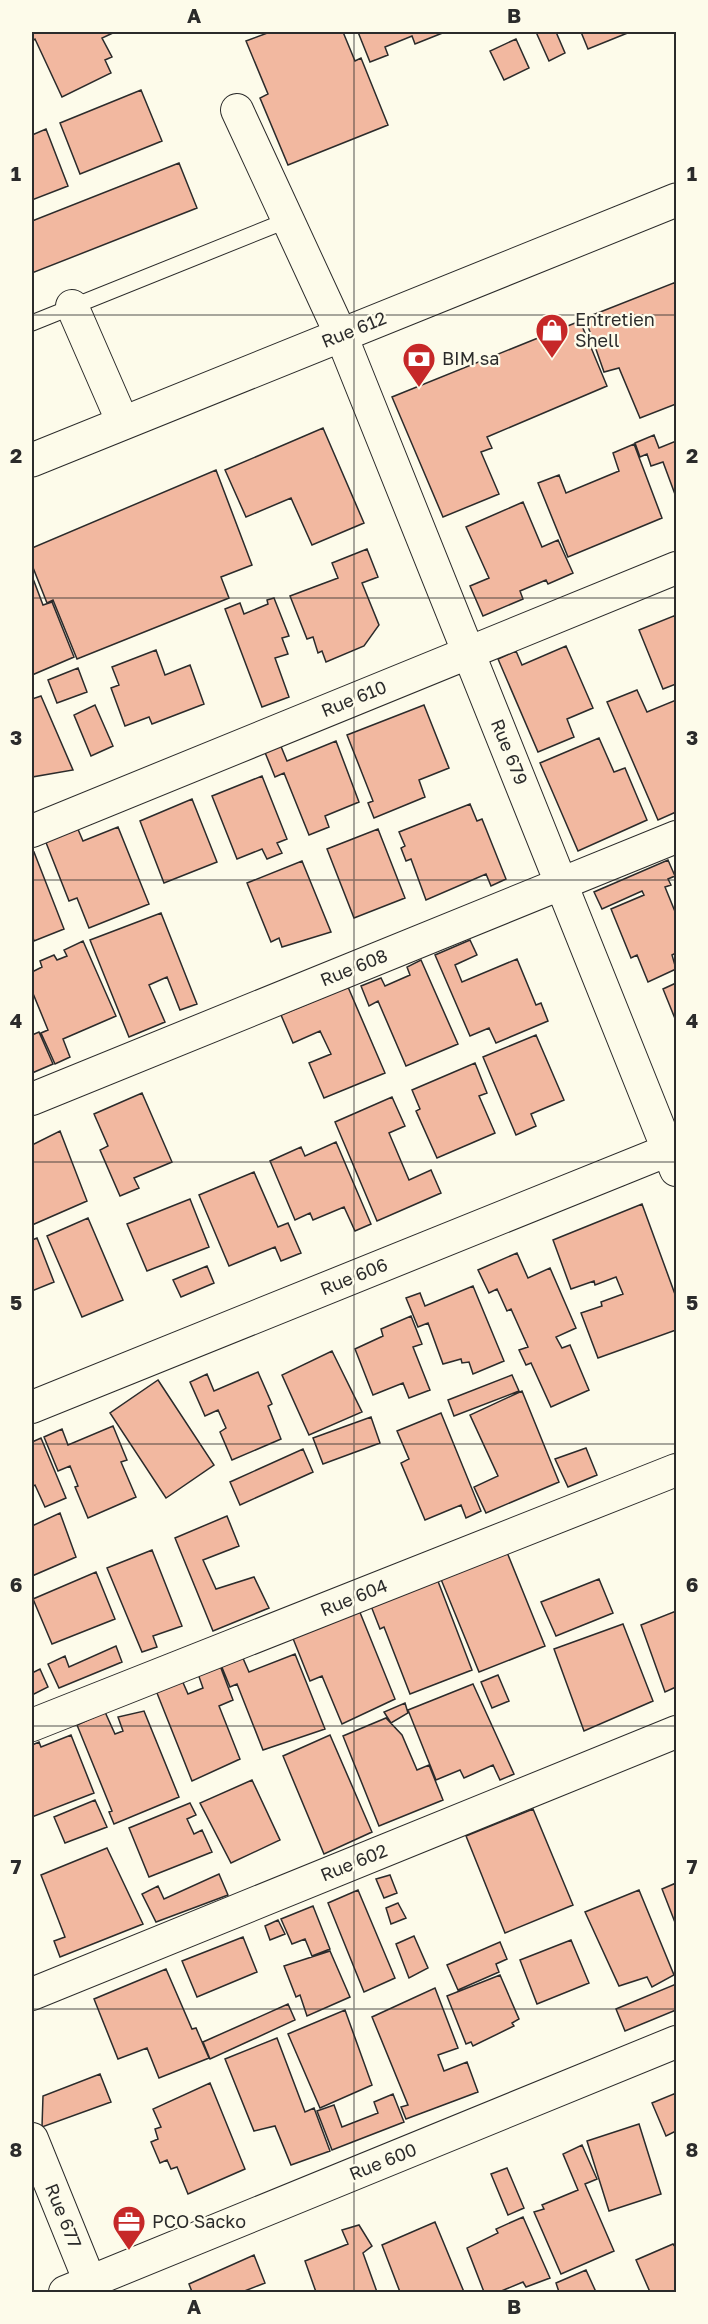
<svg xmlns="http://www.w3.org/2000/svg" width="708" height="2324" font-family="'Golos Text',sans-serif">
  <style>
    .building { fill: #f2b8a0; stroke: #2b2b2b; stroke-width: 1.5 }
    .lines { fill: none; stroke-linecap: round; stroke-linejoin: round }
    .service-casing { stroke: #2b2b2b; stroke-width: 17 }
    .minor-casing { stroke: #2b2b2b; stroke-width: 34 }
    .tertiary-casing { stroke: #2b2b2b; stroke-width: 35 }
    .service { stroke: #fdfbea; stroke-width: 15 }
    .minor { stroke: #fdfbea; stroke-width: 32 }
    .tertiary { stroke: #fdfbea; stroke-width: 33 }
    .grid { fill: none; stroke: #2b2b2b; stroke-width: 1.5; stroke-opacity: 0.55 }
    .labels { text-anchor: middle; stroke-width: 4.5; stroke-linejoin: round; paint-order: stroke }
    .poi-label { font-size: 18px; fill: #2b2b2b; stroke: #fdfbea; text-anchor: start }
    .street-label { font-size: 18px; fill: #2b2b2b; stroke: #fdfbea }
    .neatline { fill: none; stroke: #2b2b2b; stroke-width: 2 }
    .grid-label { font-size: 20px; text-anchor: middle; font-weight: bold; fill: #2b2b2b }
  </style>
  <rect width="100%" height="100%" fill="#fdfbea"/>
  <path class="building" d="M32 32H115L102 38 112 57 105 60 111 73 62 97 35 39 32 41Z
    M270 32H343L355 61 361 58 388 125 288 165 260 98 268 94 246 41Z
    M358 32H445L415 44 412 36 385 47 388 55 370 62Z
    M536 32H556L565 53 549 61Z
    M581 32H630L588 49Z
    M516 39 529 68 504 80 490 51Z
    M141 90 162 141 80 174 60 123Z
    M46 129 68 186 32 200V135Z
    M179 163 197 208 32 273V221Z
    M676 282V404L640 418 619 368 604 372 585 318Z
    M580 321 607 386 487 437 492 448 481 452 499 494 443 517 392 397Z
    M323 428 364 523 312 545 291 498 246 517 225 470Z
    M654 435 659 448 676 441V497L663 462 651 466 647 454 640 457 635 443Z
    M634 444 662 518 568 557 538 483 559 475 566 493 619 471 613 453Z
    M216 470 252 565 221 577 229 598 77 659 53 600 47 603 32 565V548Z
    M523 502 542 547 558 540 573 573 548 584 546 580 520 591 523 599 483 616 470 586 489 578 466 527Z
    M367 549 378 577 362 583 379 625 364 646 326 662 322 651 318 653 313 637 307 639 290 596 338 578 332 563Z
    M32 576 43 605 52 602 74 657 32 675Z
    M274 598 289 636 282 638 288 654 275 658 289 697 262 707 225 609 240 603 244 614 268 604 267 600Z
    M676 615V684L663 689 639 630Z
    M566 646 593 708 567 719 574 737 538 752 498 659 516 651 522 665Z
    M156 650 165 675 190 665 204 704 152 724 149 717 125 726 111 688 119 685 112 667Z
    M78 668 87 692 57 703 48 680Z
    M637 690 647 712 676 700V812L658 820 607 702Z
    M41 696 73 770 32 777V699Z
    M95 705 113 746 91 756 74 715Z
    M424 705 449 768 419 780 425 797 374 818 368 803 373 801 347 735Z
    M599 738 614 772 625 768 647 820 578 851 540 763Z
    M336 741 359 802 325 816 329 827 309 835 284 773 275 777 264 750 280 744 287 761Z
    M262 776 287 839 277 843 282 853 267 859 262 849 237 859 212 796Z
    M192 799 217 862 164 883 140 821Z
    M470 804 477 821 482 819 506 879 491 886 486 874 426 900 411 859 406 861 401 848 405 846 399 832Z
    M77 827 83 841 118 827 149 904 89 928 77 898 69 901 45 840Z
    M378 829 405 898 354 918 327 849Z
    M34 852 64 929 34 941 32 934V853Z
    M668 860 675 876 668 879 671 885 665 887 676 914V953L672 955 676 969 648 982 637 955 631 958 611 909 644 895 642 891 602 909 594 892Z
    M302 861 331 932 282 947 279 938 271 942 247 883Z
    M161 913 197 1004 180 1010 167 977 149 985 165 1022 129 1037 90 940Z
    M470 940 477 955 455 965 462 982 517 959 536 1005 541 1003 548 1021 496 1043 489 1028 470 1036 435 955Z
    M83 941 116 1016 63 1039 70 1057 55 1064 41 1033 48 1030 32 991V972L42 967 40 961 54 955 57 960 67 956 64 950Z
    M421 960 458 1044 406 1066 378 1001 369 1006 361 986 381 978 385 986 410 975 407 967Z
    M676 983V1021L663 989Z
    M348 987 385 1073 324 1098 309 1063 331 1054 320 1031 293 1043 281 1015Z
    M39 1032 53 1064 32 1073V1035Z
    M536 1035 564 1100 531 1114 536 1126 516 1135 483 1057Z
    M475 1063 487 1093 479 1096 495 1133 437 1158 416 1111 420 1109 412 1090Z
    M142 1093 172 1162 134 1178 139 1188 120 1196 100 1150 108 1146 94 1114Z
    M392 1097 405 1126 389 1133 409 1180 431 1170 441 1193 377 1221 335 1122Z
    M60 1131 87 1201 32 1225V1145Z
    M336 1142 371 1224 355 1231 344 1207 313 1220 310 1213 295 1220 270 1161 301 1147 305 1156Z
    M254 1172 278 1227 288 1223 301 1253 281 1261 275 1247 229 1266 199 1195Z
    M190 1199 209 1247 147 1271 127 1224Z
    M642 1204 676 1297V1330L598 1358 581 1313 602 1306 601 1302 623 1294 616 1277 595 1285 594 1281 571 1289 553 1240Z
    M88 1218 123 1300 82 1317 47 1236Z
    M37 1238 54 1282 32 1291V1240Z
    M517 1253 528 1278 550 1268 576 1328 556 1337 562 1348 570 1345 589 1390 551 1407 531 1363 526 1365 519 1350 528 1347 511 1309 507 1311 497 1289 489 1293 478 1270Z
    M207 1266 214 1283 181 1297 173 1280Z
    M473 1286 504 1361 473 1374 469 1362 462 1363 461 1359 443 1364 428 1323 418 1327 406 1298 420 1293 425 1306Z
    M411 1316 422 1344 413 1347 430 1390 409 1398 403 1383 373 1395 355 1349 383 1336 381 1329Z
    M332 1351 362 1412 309 1435 282 1375Z
    M258 1372 272 1404 268 1406 281 1439 232 1460 220 1432 226 1428 218 1410 205 1416 190 1382 207 1374 214 1391Z
    M512 1375 519 1391 454 1416 448 1400Z
    M158 1380 214 1465 166 1498 110 1413Z
    M522 1391 559 1482 486 1513 474 1487 498 1476 470 1415Z
    M441 1413 481 1511 466 1518 461 1505 425 1520 401 1463 409 1459 397 1431Z
    M371 1417 380 1443 323 1464 313 1438Z
    M113 1426 127 1460 121 1462 136 1497 88 1518 75 1487 78 1486 70 1466 58 1471 44 1437 62 1429 68 1445Z
    M41 1438 66 1498 45 1507 35 1485 32 1487V1442Z
    M586 1448 597 1475 568 1487 555 1459Z
    M303 1449 313 1472 240 1505 230 1482Z
    M60 1513 76 1557 32 1576V1526Z
    M227 1516 239 1546 203 1560 216 1589 254 1577 269 1608 213 1631 175 1538Z
    M504 1545 545 1646 479 1672 438 1572Z
    M152 1550 182 1626 153 1636 157 1647 142 1652 107 1568Z
    M96 1572 115 1619 52 1644 33 1599Z
    M436 1576 472 1670 410 1694 384 1627 380 1629 371 1606Z
    M599 1579 613 1613 556 1636 541 1602Z
    M359 1610 395 1699 342 1724 322 1676 310 1681 292 1636Z
    M676 1611V1687L665 1692 641 1625Z
    M623 1624 653 1701 584 1731 554 1649Z
    M116 1646 122 1662 59 1688 48 1664 65 1656 69 1667Z
    M295 1654 325 1729 263 1750 237 1684 230 1687 221 1665 242 1656 249 1672Z
    M219 1663 233 1700 219 1706 240 1759 192 1781 155 1688 181 1678 188 1694 203 1688 197 1671Z
    M40 1669 48 1687 32 1695V1673Z
    M498 1675 509 1701 492 1708 481 1682Z
    M473 1684 514 1774 500 1780 493 1765 464 1778 460 1770 436 1780 408 1710Z
    M405 1703 408 1713 391 1723 384 1712Z
    M144 1711 179 1797 114 1824 109 1812 112 1811 77 1725 105 1712 115 1734 123 1731 118 1717Z
    M386 1718 402 1735 417 1770 429 1765 443 1800 379 1826 343 1736Z
    M71 1735 94 1793 32 1817V1745L39 1742 41 1747Z
    M330 1735 372 1832 324 1854 283 1756Z
    M252 1780 280 1840 231 1863 200 1803Z
    M95 1800 107 1827 65 1843 54 1817Z
    M190 1803 196 1815 187 1819 194 1834 202 1830 212 1852 149 1877 129 1828Z
    M533 1809 573 1905 505 1933 466 1836Z
    M107 1848 143 1924 60 1957 54 1941 65 1937 41 1875Z
    M219 1874 228 1895 156 1922 142 1894 158 1886 164 1899Z
    M390 1875 397 1893 384 1898 376 1879Z
    M676 1883V1925L662 1889Z
    M358 1890 395 1978 364 1992 328 1903Z
    M639 1890 674 1975 652 1987 647 1977 619 1986 585 1912Z
    M398 1903 406 1918 391 1924 386 1908Z
    M313 1906 330 1949 312 1956 305 1939 292 1944 281 1919Z
    M278 1920 285 1934 270 1940 265 1926Z
    M414 1936 428 1968 409 1978 396 1944Z
    M243 1937 257 1972 197 1997 182 1961Z
    M571 1940 589 1983 537 2004 520 1960Z
    M500 1942 507 1959 496 1964 499 1972 458 1990 447 1965Z
    M330 1951 350 1997 307 2016 300 1995 296 1997 284 1966Z
    M166 1969 192 2029 196 2028 209 2058 159 2078 147 2048 118 2059 94 1999Z
    M500 1975 519 2019 512 2023 514 2026 473 2046 471 2042 466 2044 447 1996Z
    M676 1984V2010L625 2031 616 2009Z
    M435 1988 458 2048 438 2055 444 2071 467 2062 478 2092 406 2119 401 2107 408 2105 372 2017Z
    M288 2004 295 2020 210 2059 203 2042Z
    M345 2010 372 2085 320 2108 288 2034Z
    M277 2038 305 2112 314 2108 330 2151 291 2165 275 2126 254 2131 225 2059Z
    M100 2074 111 2102 42 2127 43 2096Z
    M210 2083 245 2169 188 2194 177 2167 171 2169 167 2160 160 2163 151 2142 158 2139 155 2129 161 2127 153 2109Z
    M676 2093V2131L666 2136 652 2103Z
    M393 2094 404 2122 332 2150 317 2111 334 2105 342 2127 378 2113 374 2102Z
    M639 2124 661 2194 609 2211 587 2141Z
    M582 2145 597 2179 585 2184 614 2251 561 2274 534 2212 544 2209 542 2205 578 2190 563 2154Z
    M507 2168 524 2208 508 2215 491 2174Z
    M523 2217 550 2278 526 2287 523 2282 499 2292H484L467 2248 498 2233 496 2229Z
    M435 2222 464 2292H400L382 2245Z
    M359 2225 372 2246 363 2253 377 2292H316L305 2261 348 2244 342 2230Z
    M673 2244 676 2248V2292H650L636 2260Z
    M254 2255 265 2283 242 2292H192L189 2284Z
    M586 2270 596 2292H559L556 2283Z"/>
  <g class="lines">
    <defs>
      <path id="service" d="M32 323 288 220"/>
      <path id="minor" d="M237 110 341 335 676 1170
        M72 306 123 423
        M32 831 676 568
        M32 1099 676 837
        M32 1407 676 1147
        M32 1725 676 1470
        M32 1994 676 1732
        M32 2139 94 2292
        M65 2292 676 2042"/>
      <path id="tertiary" d="M32 460 676 200"/>
    </defs>
    <use href="#service" class="service-casing"/>
    <use href="#minor" class="minor-casing"/>
    <use href="#tertiary" class="tertiary-casing"/>
    <use href="#service" class="service"/>
    <use href="#minor" class="minor"/>
    <use href="#tertiary" class="tertiary"/>
  </g>
  <path class="grid" d="M354 32V2292M32 315H676M32 598H676M32 880H676M32 1162H676M32 1444H676M32 1726H676M32 2009H676"/>
  <defs>
    <symbol id="shop-pin" viewBox="-11 -11 22 30"><path d="M0 17L-7.5 6A9.5 9.5 0 1 1 7.5 6Z" fill="#c62828" stroke="#fdfbea"/><path d="M-5-2.5h2.3a2.7 3.5 0 0 1 5.4 0H5L5.5 6h-11ZM-1.5-2.5h3a1.5 2.3 0 0 0-3 0Z" fill="#fff"/></symbol>
    <symbol id="bank-pin" viewBox="-11 -11 22 30"><path d="M0 17L-7.5 6A9.5 9.5 0 1 1 7.5 6Z" fill="#c62828" stroke="#fdfbea"/><path d="M-6-4H6V4H-6ZM0-2.3a2.3 2.3 0 1 0 0 4.6a2.3 2.3 0 1 0 0-4.6Z" fill="#fff"/></symbol>
    <symbol id="office-pin" viewBox="-11 -11 22 30"><path d="M0 17L-7.5 6A9.5 9.5 0 1 1 7.5 6Z" fill="#c62828" stroke="#fdfbea"/><path d="M-6-3h4V-5.5h4V-3h4V5H-6ZM-1-4.5V-3h2v-1.5ZM-6 0V1H6V0Z" fill="#fff"/></symbol>
  </defs>
  <g fill-rule="evenodd">
    <use href="#shop-pin" x="533" y="311" width="38" height="52"/>
    <use href="#bank-pin" x="400" y="340" width="38" height="52"/>
    <use href="#office-pin" x="110" y="2203" width="38" height="52"/>
  </g>
  <g class="labels">
    <g class="poi-label">
      <text x="575" y="326">Entretien<tspan x="575" dy="21">Shell</tspan></text>
      <text x="442" y="365">BIM sa</text>
      <text x="152" y="2228">PCO Sacko</text>
    </g>
    <g class="street-label">
      <text transform="translate(354 330) rotate(-22)" y="6">Rue 612</text>
      <text transform="translate(354 699) rotate(-22)" y="6">Rue 610</text>
      <text transform="translate(509 752) rotate(68)" y="6">Rue 679</text>
      <text transform="translate(354 968) rotate(-22)" y="6">Rue 608</text>
      <text transform="translate(354 1277) rotate(-22)" y="6">Rue 606</text>
      <text transform="translate(354 1598) rotate(-22)" y="6">Rue 604</text>
      <text transform="translate(354 1863) rotate(-22)" y="6">Rue 602</text>
      <text transform="translate(383 2162) rotate(-22)" y="6">Rue 600</text>
      <text transform="translate(63 2216) rotate(68)" y="6">Rue 677</text>
    </g>
  </g>
  <rect width="708" height="2324" fill="none" stroke="#fdfbea" stroke-width="66"/>
  <rect x="33" y="33" width="642" height="2258" class="neatline"/>
  <g class="grid-label">
    <text x="194" y="23">A</text>
    <text x="514" y="23">B</text>
    <text x="16" y="181">1</text>
    <text x="692" y="181">1</text>
    <text x="16" y="463">2</text>
    <text x="692" y="463">2</text>
    <text x="16" y="745">3</text>
    <text x="692" y="745">3</text>
    <text x="16" y="1028">4</text>
    <text x="692" y="1028">4</text>
    <text x="16" y="1310">5</text>
    <text x="692" y="1310">5</text>
    <text x="16" y="1592">6</text>
    <text x="692" y="1592">6</text>
    <text x="16" y="1874">7</text>
    <text x="692" y="1874">7</text>
    <text x="16" y="2157">8</text>
    <text x="692" y="2157">8</text>
    <text x="194" y="2314">A</text>
    <text x="514" y="2314">B</text>
  </g>
</svg>
